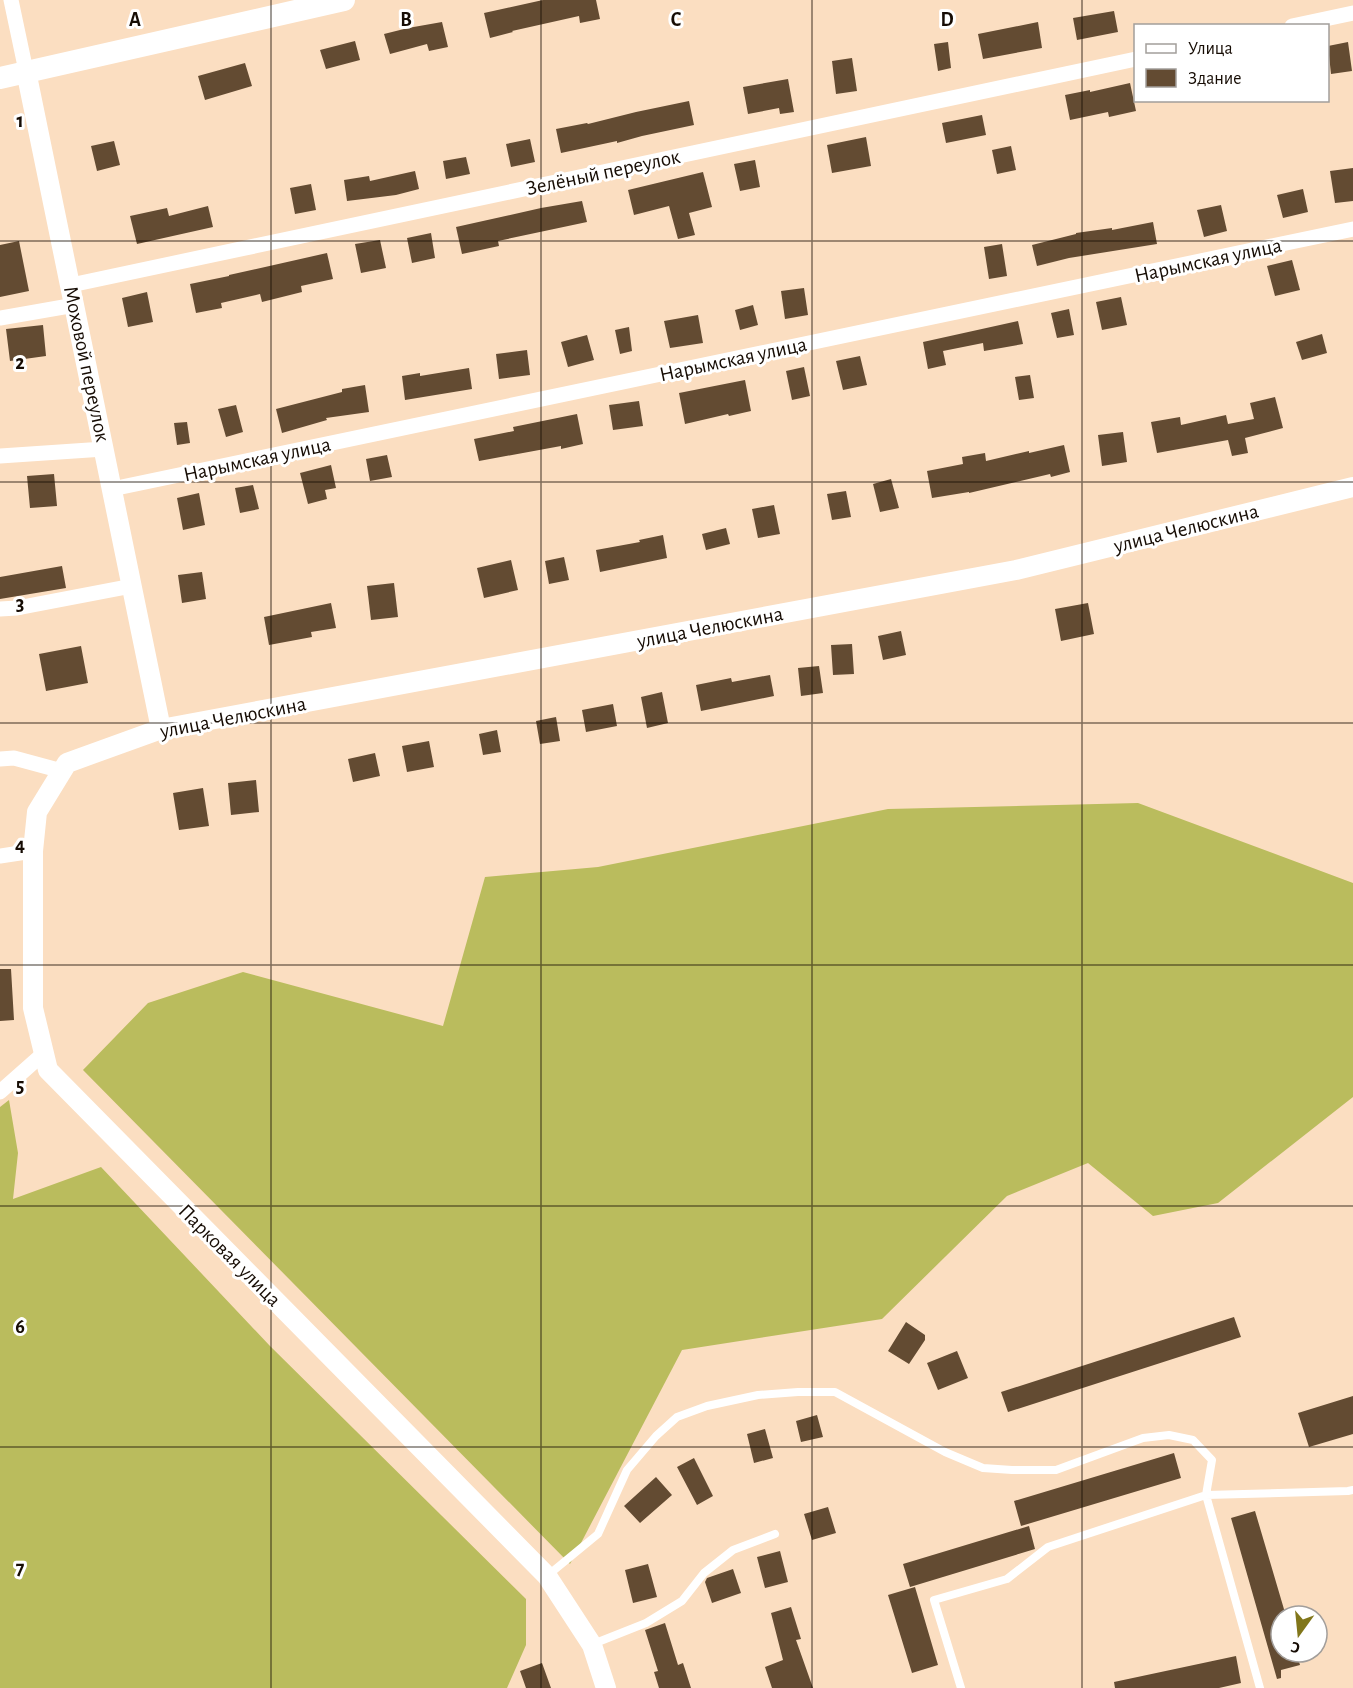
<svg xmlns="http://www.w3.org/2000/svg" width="1353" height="1688" font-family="'Alegreya Sans',sans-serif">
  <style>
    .forest { fill: #babc5d }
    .building { fill: #634b32 }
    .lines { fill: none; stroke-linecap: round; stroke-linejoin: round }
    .service { stroke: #fff; stroke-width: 8 }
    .minor { stroke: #fff; stroke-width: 15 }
    .tertiary { stroke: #fff; stroke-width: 20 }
    .secondary { stroke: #fff; stroke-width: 22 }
    .grid { fill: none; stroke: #160c04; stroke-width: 1.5; stroke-opacity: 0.55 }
    .labels { text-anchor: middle; stroke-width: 6; stroke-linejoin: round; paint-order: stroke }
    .street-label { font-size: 21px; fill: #160c04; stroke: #fff }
    .grid-label { font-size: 20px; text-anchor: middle; font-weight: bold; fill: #160c04; stroke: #fff; stroke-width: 6; stroke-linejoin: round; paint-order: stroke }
  </style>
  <rect width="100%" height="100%" fill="#fbdec1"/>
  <path class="forest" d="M1138 803 1353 883V1097L1218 1203 1153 1216 1088 1163 1007 1196 882 1319 682 1350 570 1564 83 1070 148 1003 243 972 443 1026 485 877 598 867 888 809Z
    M9 1100 18 1153 13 1199 101 1167 270 1346 526 1599V1645L507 1688H0V1107Z"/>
  <path class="building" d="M543 0H596L600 19 580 23 579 16 512 31 513 32 490 38 484 13Z
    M1114 11 1118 32 1077 40 1073 18Z
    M442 22 448 47 429 51 427 44 390 54 384 34 408 28Z
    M1038 22 1042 48 983 59 978 34Z
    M355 41 360 60 326 69 320 50Z
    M948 42 951 68 938 71 934 44Z
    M1348 42 1352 71 1331 74 1328 46Z
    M852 58 857 91 836 94 832 61Z
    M245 63 252 86 205 100 198 76Z
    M788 79 794 112 780 114 779 108 748 114 743 87Z
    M1130 83 1136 111 1109 117 1108 112 1070 120 1065 95 1090 90V92Z
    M689 101 694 125 642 136 617 143V141L561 153 556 129 587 123 588 124 636 112Z
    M982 115 986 135 946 143 942 123Z
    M866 137 871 166 832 173 827 145Z
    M530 139 535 162 511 167 506 144Z
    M114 141 120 165 97 171 91 146Z
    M1011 146 1016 170 997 174 992 150Z
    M466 157 470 174 446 179 443 161Z
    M755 160 760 187 740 191 734 164Z
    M1353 168V201L1335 203 1330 171Z
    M415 171 419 189 396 195 347 201 344 180 369 176 370 181Z
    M703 172 712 207 689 213 695 235 678 239 669 206 634 215 628 190Z
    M311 184 316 210 295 214 290 188Z
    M1303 189 1308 212 1283 218 1277 195Z
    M582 201 587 222 498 241 499 246 462 254 456 227 541 208Z
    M1221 205 1227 231 1204 237 1197 210Z
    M208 206 213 227 137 244 130 216 167 208 169 216Z
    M1153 222 1157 244 1069 258 1037 266 1032 245 1076 234V233L1112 228V230Z
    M431 233 435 258 412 263 407 238Z
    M380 240 386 268 361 273 355 244Z
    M19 241 29 291 0 297V245Z
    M1002 244 1007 276 989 279 984 247Z
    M327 253 333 279 301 286 302 292 262 302 260 294 221 303 222 308 196 313 190 284 229 276V275L247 271Z
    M1292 260 1300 290 1275 296 1267 266Z
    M804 288 808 315 785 319 781 291Z
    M147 292 153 322 128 327 122 298Z
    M1121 297 1127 325 1102 330 1096 302Z
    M753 305 758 325 740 330 735 310Z
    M1069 309 1074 335 1057 338 1051 313Z
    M698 315 703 343 670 348 664 321Z
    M1018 321 1023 344 984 351 983 343 943 351 946 365 928 369 923 342Z
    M43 325 46 356 10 361 6 329Z
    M629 327 632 351 620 354 615 330Z
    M1322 334 1327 353 1302 360 1296 342Z
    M587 335 594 360 568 367 561 342Z
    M527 350 530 375 499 379 496 354Z
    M860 356 867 385 843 390 836 361Z
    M804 367 810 396 792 400 786 371Z
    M469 368 472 389 405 400 402 376 420 373V376Z
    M1030 375 1034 398 1019 400 1015 377Z
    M745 380 751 411 729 416 728 414 685 424 679 393Z
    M365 385 369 412 326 418 327 420 282 433 276 409 342 392V389Z
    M1275 397 1283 428 1245 438 1248 453 1232 456 1228 440 1157 453 1151 422 1180 417 1181 425 1226 415 1228 424 1254 419 1250 403Z
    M639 401 643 426 613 430 609 405Z
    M236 405 243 432 226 437 218 409Z
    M577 414 583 444 561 449V446L479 461 474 439 514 431 513 427Z
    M187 422 190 443 177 445 174 423Z
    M1123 432 1127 462 1102 466 1098 435Z
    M1064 445 1070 472 1051 477 1050 474 969 493V492L932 498 927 471 963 464 962 457 985 453 986 461 1029 451V453Z
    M387 455 392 477 370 481 366 459Z
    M331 465 336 488 325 490 327 499 308 504 300 473Z
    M54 474 57 506 30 508 27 476Z
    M891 479 899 508 880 512 873 484Z
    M253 485 259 509 240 513 235 488Z
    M846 491 851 517 832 520 827 494Z
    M199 493 205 525 183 530 177 498Z
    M774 505 780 534 758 538 752 509Z
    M726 528 730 544 706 550 702 534Z
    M663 535 667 558 600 572 596 550 640 542 639 540Z
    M564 557 569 580 549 584 545 561Z
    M511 560 518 590 484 598 477 568Z
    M62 566 66 588 0 599V577Z
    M202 572 206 599 182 603 178 575Z
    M394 583 398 617 371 620 367 586Z
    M331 603 336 628 311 632 312 637 269 645 264 617Z
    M1088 603 1094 634 1061 641 1055 609Z
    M901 631 906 655 883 660 878 636Z
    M852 644 854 674 833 675 831 645Z
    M81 646 88 683 46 691 39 654Z
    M819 666 823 693 801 696 798 668Z
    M770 675 774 696 701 711 696 685 731 678 732 682Z
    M662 692 668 723 647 728 641 697Z
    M613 704 617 726 586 732 582 710Z
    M556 717 560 741 540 744 536 721Z
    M497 730 501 752 483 755 479 734Z
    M429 741 434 767 407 772 402 746Z
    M375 753 380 776 353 782 348 759Z
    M256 780 259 812 231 815 228 783Z
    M203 788 209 826 179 830 173 793Z
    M0 969H11L14 1020 0 1021Z
    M1234 1317 1241 1337 1008 1412 1001 1392Z
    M906 1322 925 1335V1340L909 1364 888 1351Z
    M957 1351 968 1378 938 1390 927 1363Z
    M1353 1396V1434L1309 1447 1298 1413Z
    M817 1415 823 1437 801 1442 796 1421Z
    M765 1429 773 1458 754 1463 747 1434Z
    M1174 1453 1181 1478 1021 1526 1014 1501Z
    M694 1458 713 1496 697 1505 677 1467Z
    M656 1477 672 1495 640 1523 624 1506Z
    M828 1507 836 1533 812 1540 804 1514Z
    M1255 1511 1286 1616H1281V1652H1296L1300 1665 1281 1670V1678L1277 1679 1231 1518Z
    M1029 1526 1035 1549 910 1587 903 1564Z
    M780 1551 788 1582 765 1588 757 1557Z
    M648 1564 657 1597 633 1603 625 1570Z
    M733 1569 741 1593 712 1603 705 1582 707 1578Z
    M915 1587 938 1665 912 1673 888 1595Z
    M791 1607 801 1639 796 1640 813 1688H772L765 1667 783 1660 771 1613Z
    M665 1623 678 1665 683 1663 691 1688H659L654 1672 658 1671 645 1630Z
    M1236 1656 1241 1683 1219 1688H1115L1114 1682Z
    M542 1663 551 1688H526L520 1671Z"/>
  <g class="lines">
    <path class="service" d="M547 1576 598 1534 627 1470 656 1436 677 1417 707 1406 758 1395 798 1392H835L945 1452 983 1468 1012 1470H1056L1143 1438 1169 1435 1193 1440 1212 1460 1206 1495 1048 1547 1007 1579 934 1600 961 1688
      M593 1644 646 1623 682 1601 704 1573 733 1550 775 1534
      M1260 1688 1206 1495 1348 1491 1353 1490"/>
    <path class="minor" d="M11 0 26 71
      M1292 26 1353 13
      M71 285 1136 59
      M0 318 75 305
      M0 456 104 449
      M112 489 1353 229
      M0 609 17 608 132 586
      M0 759 14 758 62 771
      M0 856 33 851
      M0 1092 44 1053"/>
    <path class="tertiary" d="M26 71 161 729
      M606 1688 592 1645 547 1576 48 1070 33 1008V851L37 812 67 763 161 729 1016 570 1353 487"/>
    <path class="secondary" d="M0 78 344 0"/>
  </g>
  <path class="grid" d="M271 0V1688M541 0V1688M812 0V1688M1082 0V1688M0 241H1353M0 482H1353M0 723H1353M0 965H1353M0 1206H1353M0 1447H1353"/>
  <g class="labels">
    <g class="street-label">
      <text transform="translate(603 172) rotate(-12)" y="7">Зелёный переулок</text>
      <text transform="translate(1208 260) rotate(-12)" y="7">Нарымская улица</text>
      <text transform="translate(733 359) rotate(-12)" y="7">Нарымская улица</text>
      <text transform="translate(87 364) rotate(78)" y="7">Моховой переулок</text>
      <text transform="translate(257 459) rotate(-12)" y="7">Нарымская улица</text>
      <text transform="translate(1186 528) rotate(-14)" y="7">улица Челюскина</text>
      <text transform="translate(710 627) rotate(-11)" y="7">улица Челюскина</text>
      <text transform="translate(233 717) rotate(-11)" y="7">улица Челюскина</text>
      <text transform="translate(230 1255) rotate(45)" y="7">Парковая улица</text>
    </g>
  </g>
  <g class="grid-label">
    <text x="135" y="26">A</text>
    <text x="406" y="26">B</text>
    <text x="676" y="26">C</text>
    <text x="947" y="26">D</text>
    <text x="20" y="127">1</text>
    <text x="20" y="369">2</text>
    <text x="20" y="610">3</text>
    <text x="20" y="851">4</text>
    <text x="20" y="1092">5</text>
    <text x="20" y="1333">6</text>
    <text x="20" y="1574">7</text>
  </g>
  <rect x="1134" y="24" width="195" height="78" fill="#ffffff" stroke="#a29e9b" stroke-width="1.5"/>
  <rect x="1146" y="44" width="30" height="9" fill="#ffffff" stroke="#a29e9b" stroke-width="1.5"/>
  <text x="1188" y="54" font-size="18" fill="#160c04">Улица</text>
  <rect x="1146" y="69" width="30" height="18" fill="#634b32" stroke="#a29e9b" stroke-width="1.5"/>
  <text x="1188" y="84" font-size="18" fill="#160c04">Здание</text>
  <g transform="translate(1299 1634) rotate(195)"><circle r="28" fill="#ffffff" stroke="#a29e9b" stroke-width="1.5"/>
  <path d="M0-4.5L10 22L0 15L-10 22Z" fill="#81761a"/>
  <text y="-9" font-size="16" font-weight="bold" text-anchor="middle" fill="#160c04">С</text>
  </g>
</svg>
